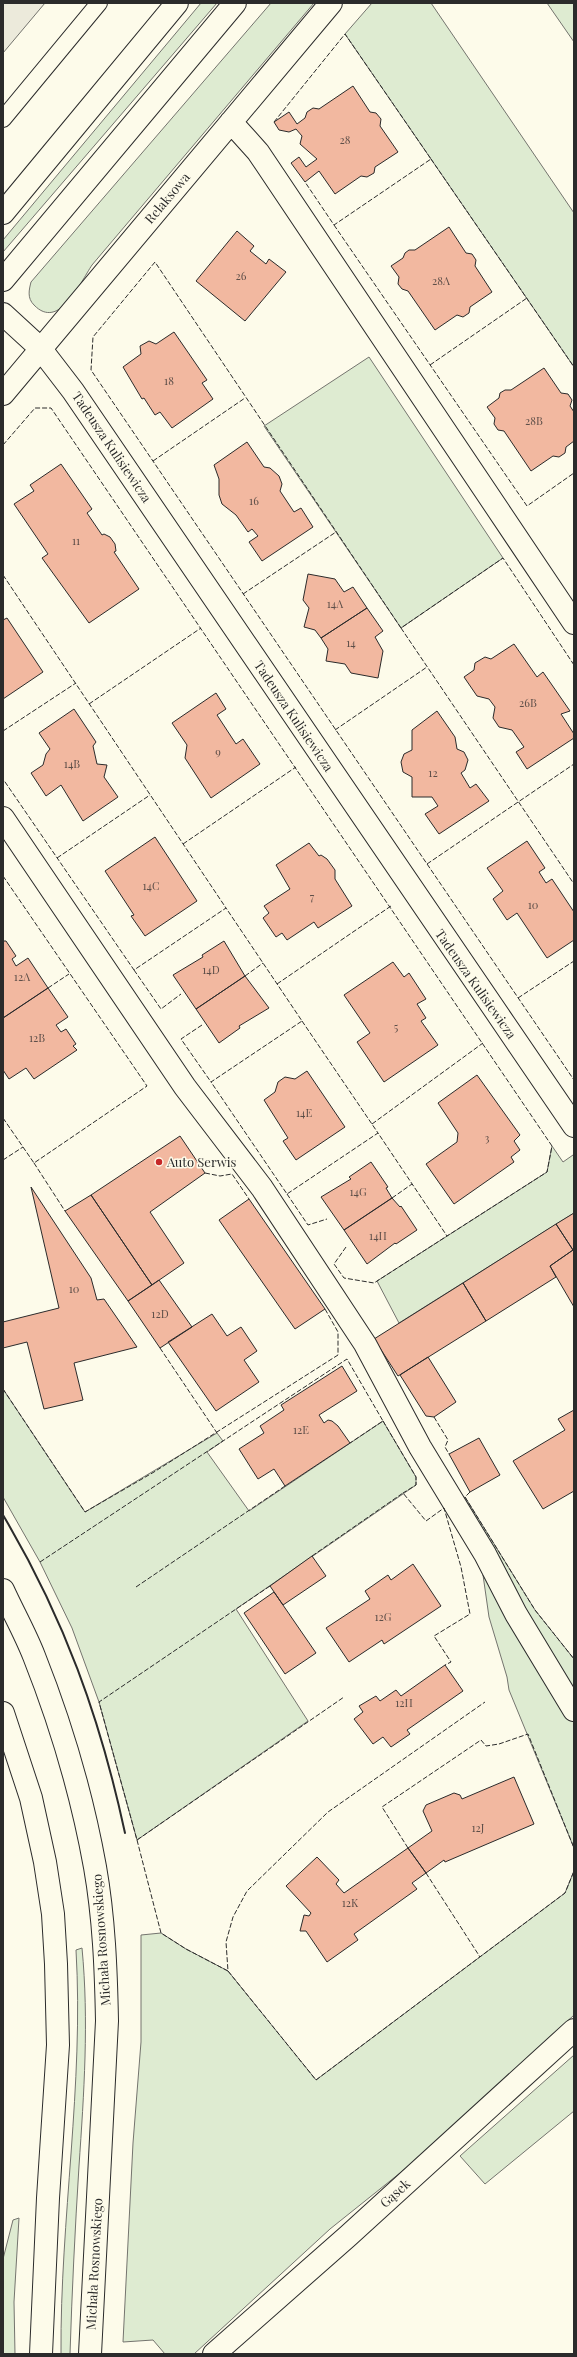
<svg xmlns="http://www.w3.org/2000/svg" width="577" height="2357" font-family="'Playfair Display',serif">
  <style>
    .green { fill: #deebd1; stroke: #74746e }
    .parking { fill: #eceadb; stroke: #74746e }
    .building { fill: #f2b8a0; stroke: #2b2b2b }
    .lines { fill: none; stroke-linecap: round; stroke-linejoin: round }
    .lane-casing { stroke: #2b2b2b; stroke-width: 18 }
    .street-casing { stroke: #2b2b2b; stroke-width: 24 }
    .secondary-casing { stroke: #2b2b2b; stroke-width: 24 }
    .lane { stroke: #fdfbea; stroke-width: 16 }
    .street { stroke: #fdfbea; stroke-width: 22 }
    .secondary { stroke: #fdfbea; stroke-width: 22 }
    .fence { stroke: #2b2b2b; stroke-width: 1; stroke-dasharray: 5 2; stroke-linecap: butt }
    .wall { stroke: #2b2b2b; stroke-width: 2 }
    .poi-dot { fill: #c62828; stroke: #fdfbea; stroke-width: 1.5 }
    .labels { text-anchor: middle; stroke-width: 3; stroke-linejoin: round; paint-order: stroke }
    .number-label { font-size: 11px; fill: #5d4e48 }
    .street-label { font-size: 13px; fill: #2b2b2b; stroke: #fdfbea }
    .poi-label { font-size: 13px; fill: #2b2b2b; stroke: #fdfbea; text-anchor: start }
  </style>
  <rect width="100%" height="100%" fill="#fdfbea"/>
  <path class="green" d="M201 3H217L3 252V240Z
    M271 3H314L92 265C80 283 59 331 34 305 27 298 29 290 31 282Z
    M372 3H431L574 213V367L345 34Z
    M547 3H574V42Z
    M369 357 503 558 401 628 264 426Z
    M552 1146 563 1162 573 1155 574 1157V1213L399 1323 377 1281 547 1172Z
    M3 1389 85 1512 217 1433 223 1441 207 1452 249 1511 383 1421 416 1477V1485L236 1609 308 1721 137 1840 99 1702 72 1628 40 1562 3 1497Z
    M465 1497 535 1610 574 1659V1696L462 1499Z
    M483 1575 506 1609 551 1689 574 1721V1848L509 1690 507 1677 489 1617Z
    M574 1871V2015L435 2145 330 2229 194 2354H165L153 2340 123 2342 133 2143 141 2042V1935L161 1933 186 1949 228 1971 316 2080 565 1893Z
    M82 1948C89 2021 84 2093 79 2166 75 2229 72 2291 70 2354H61C60 2219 84 2085 76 1950Z
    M574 2055V2111L485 2184 460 2156Z
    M19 2218 14 2302 15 2354H3V2259L13 2220Z"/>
  <path class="parking" d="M3 3H45L3 53Z"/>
  <path class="building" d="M353 86 370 112 376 113 381 119 380 126 398 152 375 167 374 173 367 177 361 176 335 194 319 171 305 182 291 163 299 157 306 167 317 159 300 144 302 136 296 129 289 132 279 130 274 122 289 112 297 124 305 118 307 112 313 108 319 109Z
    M449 227 466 253 472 254 476 260 475 266 492 292 470 307 469 313 463 317 457 315 435 330 408 291 402 289 398 284 399 277 391 266 403 258 405 253 409 250H415Z
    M237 231 254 246 250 251 266 264 269 259 286 272 245 321 196 281Z
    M174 332 207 380 202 383 213 399 172 428 160 412 155 415 144 398 142 399 123 367 141 354 140 346 149 341 156 344Z
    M544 368 561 393 568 394 572 400 570 406 574 412V441L566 447 565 453 559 457 553 456 531 471 504 431 498 430 494 424 495 418 487 407 499 398 500 393 505 390H511Z
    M247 442 264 467 270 468 279 476 282 484 280 491 294 512 301 508 313 527 262 561 249 542 258 536 252 529 248 532 236 515 222 504 219 495V479L214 465Z
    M61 464 92 509 87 513 102 535 104 534 110 537 115 544 116 551 114 552 139 589 89 623 42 558 48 554 14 504 34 491 30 485Z
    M308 574 335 579 344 592 353 587 367 608 321 638 315 630 304 627 309 608 303 600Z
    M367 608 383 631 375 637 383 651 378 678 351 673 345 664 326 661 328 649 321 638Z
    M7 618 43 672 3 699V620Z
    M514 644 537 677 543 672 570 711 561 714 574 734V738L527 769 516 752 524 747 512 730 499 727 493 718 495 707 489 699 477 696 464 677 474 670 475 663 485 657 491 659Z
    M216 693 226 709 217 715 236 744 243 739 260 764 211 798 185 758 187 745 172 723Z
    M74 709 96 742 93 746 97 764 107 765 104 777 118 797 83 821 61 785 46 796 31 773 43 765 46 754 50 749 39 733Z
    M437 711 455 737 457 749 464 752 468 760 465 770 461 773 470 788 476 784 489 801 439 834 425 814 438 806 432 797H412V777L403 772 401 762 404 754 412 750V730Z
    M155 837 197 901 145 936 131 916 134 915 105 871Z
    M527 841 545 868 539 872 546 883 552 879 574 912V940L547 958 517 913 507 920 493 899 503 891 487 868Z
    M309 843 319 856 321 855 327 859 335 870V879L352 906 318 928 314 922 287 940 282 933 276 937 263 918 269 913 264 906 290 889 276 865Z
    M3 941H6L16 956 12 959 16 966 28 958 48 988 3 1018Z
    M224 941 245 976 196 1009 173 975 203 957 202 955Z
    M393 962 404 977 409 973 426 999 417 1004 426 1018 421 1021 438 1045 384 1082 357 1042 370 1033 344 995Z
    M245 976 269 1008 239 1026 240 1028 219 1043 196 1009Z
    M48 988 68 1017 56 1025 61 1032 66 1029 76 1044 73 1046 77 1050 34 1079 26 1068 9 1079 3 1070V1018Z
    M307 1071 345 1127 296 1160 283 1141 288 1138 264 1100 275 1092 278 1082 285 1077 295 1079Z
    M477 1075 520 1135 514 1141 520 1150 511 1157 514 1162 454 1204 426 1164 457 1142 458 1133 438 1103Z
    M180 1136 205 1173 150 1212 184 1263 152 1285 91 1195Z
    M371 1162 388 1187 386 1188 392 1198 344 1230 321 1197 351 1179 349 1177Z
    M31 1187 91 1278 97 1300 104 1299 137 1347 74 1363 83 1400 44 1409 27 1342 3 1348V1322L59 1308Z
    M91 1195 152 1285 128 1301 65 1211Z
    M392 1198 400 1207 401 1206 417 1230 396 1244 395 1243 367 1264 344 1230Z
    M249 1199 325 1309 295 1329 219 1220Z
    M574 1213V1307L550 1266 573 1250 556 1224Z
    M556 1224 573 1250 550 1266 556 1277 486 1321 463 1283Z
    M159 1280 192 1327 160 1348 128 1301Z
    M463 1283 486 1321 398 1376 374 1339Z
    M212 1314 227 1336 241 1327 257 1351 244 1360 259 1382 216 1411 168 1342Z
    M428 1357 456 1402 434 1417 426 1416 400 1375Z
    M342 1366 357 1391 319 1415 324 1423 328 1420 332 1421 338 1426 350 1443 285 1486 274 1469 258 1479 239 1449 264 1433 260 1426 284 1410 281 1405Z
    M574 1410V1491L543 1509 513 1461 565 1430 558 1419Z
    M479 1438 500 1475 470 1492 449 1454Z
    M312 1556 326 1576 283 1605 270 1586Z
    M413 1564 441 1606 384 1644 382 1640 349 1662 326 1628 370 1599 365 1591 388 1575 391 1580Z
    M274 1592 316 1653 285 1674 244 1613Z
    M445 1665 463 1691 407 1730 410 1734 391 1747 383 1737 373 1744 354 1719 363 1712 359 1706 376 1696 380 1701 396 1690 401 1696Z
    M514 1777 534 1824 445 1862 444 1860 426 1873 408 1848 432 1831 423 1811 426 1805 454 1793 460 1795 462 1799Z
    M408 1848 426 1873 412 1883 417 1889 354 1934 358 1940 327 1962 306 1931H300L304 1915 309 1916 311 1913 286 1886 317 1857 339 1880 336 1884 344 1893Z"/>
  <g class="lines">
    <defs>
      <path id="lane" d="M3 119 99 3"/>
      <path id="street" d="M231 122 258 152 574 623
        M3 314 40 348 73 391 574 1126
        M3 394 331 3
        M3 818 185 1087 262 1188 365 1344 420 1447 485 1554 516 1614 574 1710
        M214 2354 348 2236 574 2030"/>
      <path id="secondary" d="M3 213 177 3
        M3 280 235 3
        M3 1590C13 1612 25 1633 34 1656 61 1724 82 1795 95 1867 104 1918 106 1970 107 2021L90 2354
        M3 1713 31 1798 45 1862 53 1914 56 1964 58 2045 48 2198 41 2354"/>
    </defs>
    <use href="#lane" class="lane-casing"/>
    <use href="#street" class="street-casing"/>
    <use href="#secondary" class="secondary-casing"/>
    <use href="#lane" class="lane"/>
    <use href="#street" class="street"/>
    <use href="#secondary" class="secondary"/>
    <path class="fence" d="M274 122 345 34 431 159 334 225 305 182
      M431 159 574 367
      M334 225 527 506 574 473
      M430 365 527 298
      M3 445 35 408H51L552 1146 547 1172 447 1236 378 1133 287 1194 211 1082 302 1021 226 908 134 970 3 779
      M153 461 245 398
      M3 575 226 908
      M243 594 336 532
      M401 628 574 884
      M574 665 503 558 401 628 155 262 93 337 91 370 574 1080
      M89 704 201 628
      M335 730 427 667
      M3 731 76 683
      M183 844 296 767
      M57 858 150 795
      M427 864 574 764
      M3 876 147 1086 34 1163 3 1118
      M134 970 161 1009 181 994
      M245 976 263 963
      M277 984 391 906
      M48 988 69 974
      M518 998 574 961
      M302 1021 378 1133
      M202 1025 181 1039 211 1082
      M372 1124 483 1043
      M3 1160 23 1147
      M34 1163 65 1211
      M205 1173 220 1176 232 1174 249 1199
      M287 1194 308 1225 327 1219
      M392 1198 412 1184
      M346 1247 334 1264 344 1278 374 1283 447 1236
      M160 1348 217 1433
      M3 1389 85 1512 154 1472 338 1355V1332L325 1309
      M434 1417 448 1440 445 1447 449 1454
      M383 1421 416 1477V1485L403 1493
      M470 1492 465 1497 535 1610 574 1659
      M312 1556 403 1493 426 1521 444 1508 461 1567 470 1614 434 1636 451 1662 445 1665
      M40 1562 347 1359 383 1421 350 1443
      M270 1586 99 1702 137 1840 344 1697
      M136 1587 285 1486
      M137 1840 161 1933 186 1949 228 1971 226 1942 233 1917 247 1891 328 1812 485 1702
      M408 1848 382 1807 481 1740 486 1746 499 1744 528 1734 574 1848
      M426 1873 480 1957
      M228 1971 316 2080 565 1893 574 1871"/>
    <path class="wall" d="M3 1515C64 1618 100 1717 125 1833"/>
  </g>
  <circle class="poi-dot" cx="159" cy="1162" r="4"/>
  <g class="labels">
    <g class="number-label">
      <text x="345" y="144">28</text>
      <text x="241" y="280">26</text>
      <text x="441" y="285">28A</text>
      <text x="169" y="385">18</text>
      <text x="534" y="425">28B</text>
      <text x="254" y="505">16</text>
      <text x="76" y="545">11</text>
      <text x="335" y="608">14A</text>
      <text x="351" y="647">14</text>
      <text x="528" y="707">26B</text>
      <text x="218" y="756">9</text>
      <text x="72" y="768">14B</text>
      <text x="433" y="777">12</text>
      <text x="151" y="890">14C</text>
      <text x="312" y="901">7</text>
      <text x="533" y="909">10</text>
      <text x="211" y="974">14D</text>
      <text x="22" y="981">12A</text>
      <text x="396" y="1031">5</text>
      <text x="37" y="1042">12B</text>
      <text x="304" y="1117">14E</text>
      <text x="487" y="1142">3</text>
      <text x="358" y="1196">14G</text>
      <text x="378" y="1240">14H</text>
      <text x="74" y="1293">10</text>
      <text x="160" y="1318">12D</text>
      <text x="301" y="1434">12E</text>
      <text x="383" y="1621">12G</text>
      <text x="404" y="1707">12H</text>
      <text x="478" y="1832">12J</text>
      <text x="350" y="1907">12K</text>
    </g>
    <g class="street-label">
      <text transform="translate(167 198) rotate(-50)" y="5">Relaksowa</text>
      <text transform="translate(112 447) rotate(56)" y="5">Tadeusza Kulisiewicza</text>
      <text transform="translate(294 716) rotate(56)" y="5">Tadeusza Kulisiewicza</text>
      <text transform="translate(476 984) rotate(55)" y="5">Tadeusza Kulisiewicza</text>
      <text transform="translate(101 1940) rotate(-94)" y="5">Michała Rosnowskiego</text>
      <text transform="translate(395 2193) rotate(-42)" y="5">Gąsek</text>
      <text transform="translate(94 2264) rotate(-87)" y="5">Michała Rosnowskiego</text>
    </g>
    <g class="poi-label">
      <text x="167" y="1167">Auto Serwis</text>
    </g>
  </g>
  <rect width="577" height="2357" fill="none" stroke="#2b2b2b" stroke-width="8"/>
</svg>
